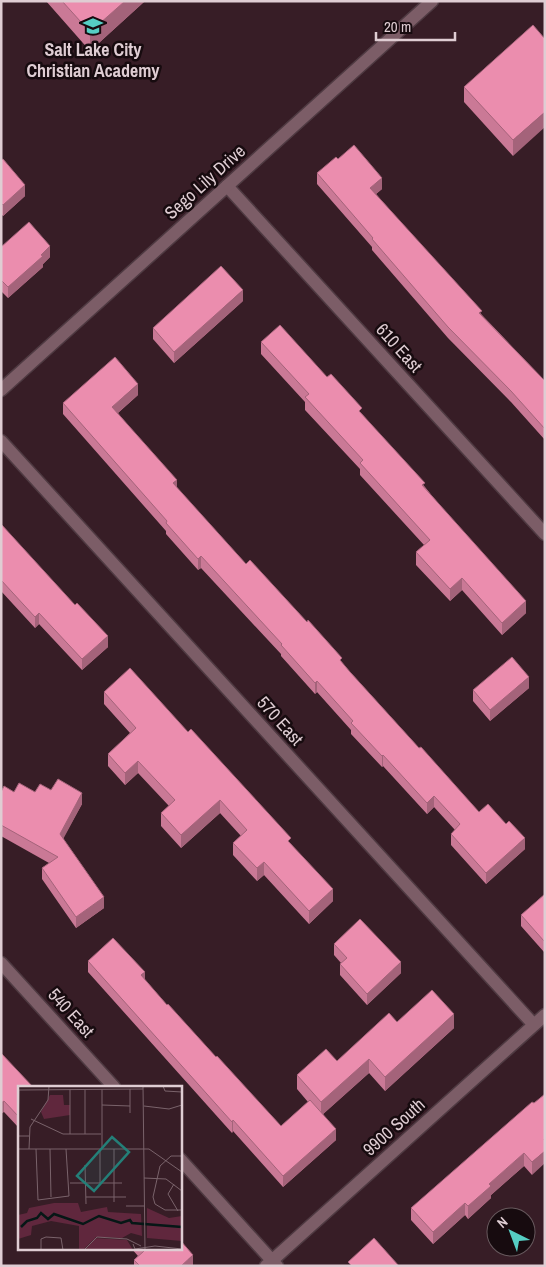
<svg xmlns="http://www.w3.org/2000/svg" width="546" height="1267" font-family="'Archivo Narrow',sans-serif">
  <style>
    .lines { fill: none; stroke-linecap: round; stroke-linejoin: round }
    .minor-casing { stroke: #4f3a42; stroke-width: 15 }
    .secondary-casing { stroke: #4f3a42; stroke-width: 15 }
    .minor { stroke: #7c5d67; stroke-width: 12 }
    .secondary { stroke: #7c5d67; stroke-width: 12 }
    .wall { fill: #ca7996 }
    .shaded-wall { fill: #a4637a }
    .building { fill: #eb8dae; stroke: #a4637a }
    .labels { text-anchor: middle; stroke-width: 5; stroke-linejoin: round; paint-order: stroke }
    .poi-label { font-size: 18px; font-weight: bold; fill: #dfcdd3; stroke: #170b0f }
    .street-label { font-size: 18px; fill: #dfcdd3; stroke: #170b0f }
    .inset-river { fill: none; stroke: #061716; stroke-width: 2.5 }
    .inset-road { fill: none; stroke: #7a636b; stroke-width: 1 }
    .view { fill: #247f78; fill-opacity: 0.15; stroke: #247f78; stroke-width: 2.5 }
    .inset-edge { fill: none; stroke: #dfcdd3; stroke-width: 2.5 }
  </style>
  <rect width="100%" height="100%" fill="#371d26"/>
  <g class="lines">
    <defs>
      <path id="minor" d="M227 186 545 534
        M1 441 534 1025
        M1 963 114 1087
        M180 1159 277 1266
        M266 1266 545 1015"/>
      <path id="secondary" d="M1 390 432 1"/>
    </defs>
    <use href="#minor" class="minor-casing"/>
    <use href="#secondary" class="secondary-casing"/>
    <use href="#minor" class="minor"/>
    <use href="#secondary" class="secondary"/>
  </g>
  <path class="wall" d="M46 1H145L90 51Z
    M533 25 513 156 464 102V87Z
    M338 159 382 189 376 194 482 315 545 381V440L511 402 448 338 372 250V247L317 184V173Z
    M1 160 25 196 3 216 1 214Z
    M1 247 50 257 43 264V267L8 298 1 291Z
    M243 301 174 363 153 339V328Z
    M261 342 327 377 362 414 425 487 526 613 502 635 462 590 450 601 416 565V552L424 545 360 475V469L305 410V402L261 354Z
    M138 395 118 413 177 488 246 564 342 663 419 748 479 812 525 849 486 884 451 845V834L455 830 434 807 427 814 383 766 382 767 351 734V730L317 692 315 694 281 656V654L201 568 198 570 166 534V531L63 414V403Z
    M1 524 108 647 82 670 39 624 35 628 1 591Z
    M529 688 490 721 473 701V690Z
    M104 692 291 844 333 901 309 924 264 875 257 881 233 855V843L241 836 220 813 181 848 161 826V813L169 806 138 773 125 785 108 766V754L130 733 104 704Z
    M51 790 82 804 63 838 104 908 76 928 42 879V868L49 863 1 836V792H35Z
    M545 894V951L544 952 521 926V915Z
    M334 944 401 973 367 1005 340 975V964L341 963 334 955Z
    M88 961 145 980 167 1005 281 1126 308 1102 297 1089V1075L337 1061 397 1022 454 1028 385 1091 369 1073 323 1114 336 1140 283 1187 233 1131 232 1133 88 972Z
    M1 1053 19 1087V1128L4 1112Z
    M534 1103 532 1175 524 1166 491 1195V1198L468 1219 465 1215 433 1244 411 1220V1208Z
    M131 1248H180L193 1266H134V1260L138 1256Z"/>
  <path class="shaded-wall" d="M125 1H145L90 51V32Z
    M545 112V127L513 156V140Z
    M382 178V189L370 199V188Z
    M25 185V196L3 216V205Z
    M50 246V257L43 264V267L8 298V287Z
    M243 290V301L174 363V352Z
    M138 384V395L112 418V407Z
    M177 480V491L173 483Z
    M201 556V568L198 570V559Z
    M462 578V590L450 601V589Z
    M526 601V613L502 635V623Z
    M39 613V624L35 628V617Z
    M108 636V647L82 670V659Z
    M529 677V688L490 721V710Z
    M317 681V692L315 694V683Z
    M383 755V766L382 767V756Z
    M138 761V773L125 785V773Z
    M82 793V804L60 845V834Z
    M434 796V807L427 814V803Z
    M220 800V813L181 848V835Z
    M525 838V849L486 884V873Z
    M264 862V875L257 881V868Z
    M333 889V901L309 924V911Z
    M104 897V908L76 928V917Z
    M545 940V951L544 952V941Z
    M401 962V973L367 1005V994Z
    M145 972V983L141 975Z
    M454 1014V1028L385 1091V1077Z
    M369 1059V1073L321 1116V1102Z
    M4 1101V1112L1 1114V1103Z
    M233 1120V1131L232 1133V1122Z
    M336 1129V1140L283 1187V1176Z
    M545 1151V1163L532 1175V1162Z
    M524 1153V1166L491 1195V1198L468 1219V1206L489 1184Z
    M465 1203V1215L433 1244V1232Z
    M193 1255V1266H181Z"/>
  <path class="building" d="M62 1H125L90 32Z
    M533 25 545 39V112L513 140 464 87Z
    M354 145 382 178 370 188 482 311 479 313 545 381V429L511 391 448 327 372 239 373 238 317 173 336 157 338 159Z
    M3 159 25 185 3 205 1 203V160Z
    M29 222 50 246 41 255 43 256 8 287 1 280V247Z
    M221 266 243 290 174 352 153 328Z
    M280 325 327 377 331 374 362 408 359 411 425 483 422 485 526 601 502 623 462 578 450 589 416 552 430 540 360 463 363 460 305 397 309 394 261 342Z
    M115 357 138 384 112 407 177 480 173 483 246 564 250 560 307 622 308 620 342 658 340 660 350 672 419 748 421 747 479 812 488 804 506 824 509 821 525 838 486 873 451 834 460 824 434 796 427 803 383 755 382 756 351 723 353 721 317 681 315 683 281 645 282 644 201 556 198 559 166 523 167 521 63 403Z
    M1 524 75 605 77 603 108 636 82 659 39 613 35 617 1 580Z
    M512 657 529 677 490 710 473 690Z
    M130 668 188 732 191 729 291 838 288 841 333 889 309 911 264 862 257 868 233 843 247 830 220 800 181 835 161 813 175 800 138 761 125 773 108 754 136 728 104 692Z
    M58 779 82 793 60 834 104 897 76 917 42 868 58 857 1 825V792L4 786 14 792 19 783 35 792 40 784 51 790Z
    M545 894V940L544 941 521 915Z
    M360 919 401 962 367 994 340 964 347 958 334 944Z
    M113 938 145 972 141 975 167 1005 168 1004 216 1057 217 1056 281 1126 310 1100 336 1129 283 1176 233 1120 232 1122 88 961Z
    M432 990 454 1014 385 1077 369 1059 321 1102 297 1075 326 1049 337 1061 389 1013 397 1022Z
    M1 1053 33 1087H19V1117L4 1101 1 1103Z
    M545 1094V1138L544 1139 545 1141V1151L532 1162 524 1153 489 1184 491 1186 468 1206 465 1203 433 1232 411 1208 532 1102 534 1103Z
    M374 1238 399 1266H352L348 1262Z
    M180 1240 193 1255 181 1266H140L134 1260 144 1251 141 1248H180Z"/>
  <defs>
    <symbol id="school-bare" viewBox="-9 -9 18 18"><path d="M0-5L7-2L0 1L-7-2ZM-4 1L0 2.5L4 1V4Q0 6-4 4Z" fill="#56cec4" stroke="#170b0f" stroke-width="2.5" paint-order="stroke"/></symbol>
  </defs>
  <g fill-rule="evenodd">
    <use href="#school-bare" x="79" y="12" width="28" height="28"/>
  </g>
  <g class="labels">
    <g class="poi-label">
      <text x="93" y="56">Salt Lake City<tspan x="93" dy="21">Christian Academy</tspan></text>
    </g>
    <g class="street-label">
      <text transform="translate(205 182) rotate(-42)" y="6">Sego Lily Drive</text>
      <text transform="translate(399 348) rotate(48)" y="6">610 East</text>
      <text transform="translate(280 721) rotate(48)" y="6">570 East</text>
      <text transform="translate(71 1013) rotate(48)" y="6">540 East</text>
      <text transform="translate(394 1127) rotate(-42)" y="6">9900 South</text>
    </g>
  </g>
  <g transform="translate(18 1086)">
    <rect width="164" height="164" fill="#371d26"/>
    <path d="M32 9H45L46 19H52V29L26 33 23 26ZM36 117H60L63 126 89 121 90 126 123 128 124 150 113 147 104 152 78 151 65 164H61V140L33 135 14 140 13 149 0 153V129L9 127 11 122ZM129 122 151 132 164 130V155L129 152ZM77 152 109 154 115 164H67Z" fill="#60273d"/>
    <path class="inset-river" d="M3 141 9 135 19 132 23 127 30 133 36 128 65 138 81 130 103 137 112 134 114 137 164 141"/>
    <path class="inset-road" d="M125 0 127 164M145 0 147 5 164 6M112 3V27M84 19 112 20M126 20 151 23 164 19M13 33 45 48H83M52 48V3M67 48V3M11 50H0L1 4 125 3M0 63H131L164 86M11 63 12 41 30 14 31 0M18 63 20 114 51 110 48 63M32 63 33 111M82 63V97M84 63V3M96 63V116M164 70H153L142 80 135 111 137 118 147 124H164M67 79 68 118M126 92 148 93 164 105M52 97H104M156 98 150 108 160 125M68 111H108M108 120H126M115 158 117 163 137 160 164 163M23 164V153L28 151 43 152 45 164M66 164 79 151 109 153 123 160"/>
    <path class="view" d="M94 51 111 66 76 105 59 90Z"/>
    <rect width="164" height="164" class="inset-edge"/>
  </g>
  <rect width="546" height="1267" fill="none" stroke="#dfcdd3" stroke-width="5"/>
  <g transform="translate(511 1232) rotate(318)"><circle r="24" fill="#170b0f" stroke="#67595d"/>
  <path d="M0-4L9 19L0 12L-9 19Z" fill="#56cec4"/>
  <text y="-8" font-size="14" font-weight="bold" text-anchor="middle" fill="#dfcdd3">N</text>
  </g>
  <path d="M376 32v8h79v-8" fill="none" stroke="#dfcdd3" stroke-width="2.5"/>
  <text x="384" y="32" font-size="15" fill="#dfcdd3" stroke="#170b0f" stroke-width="4" paint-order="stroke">20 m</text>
</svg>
